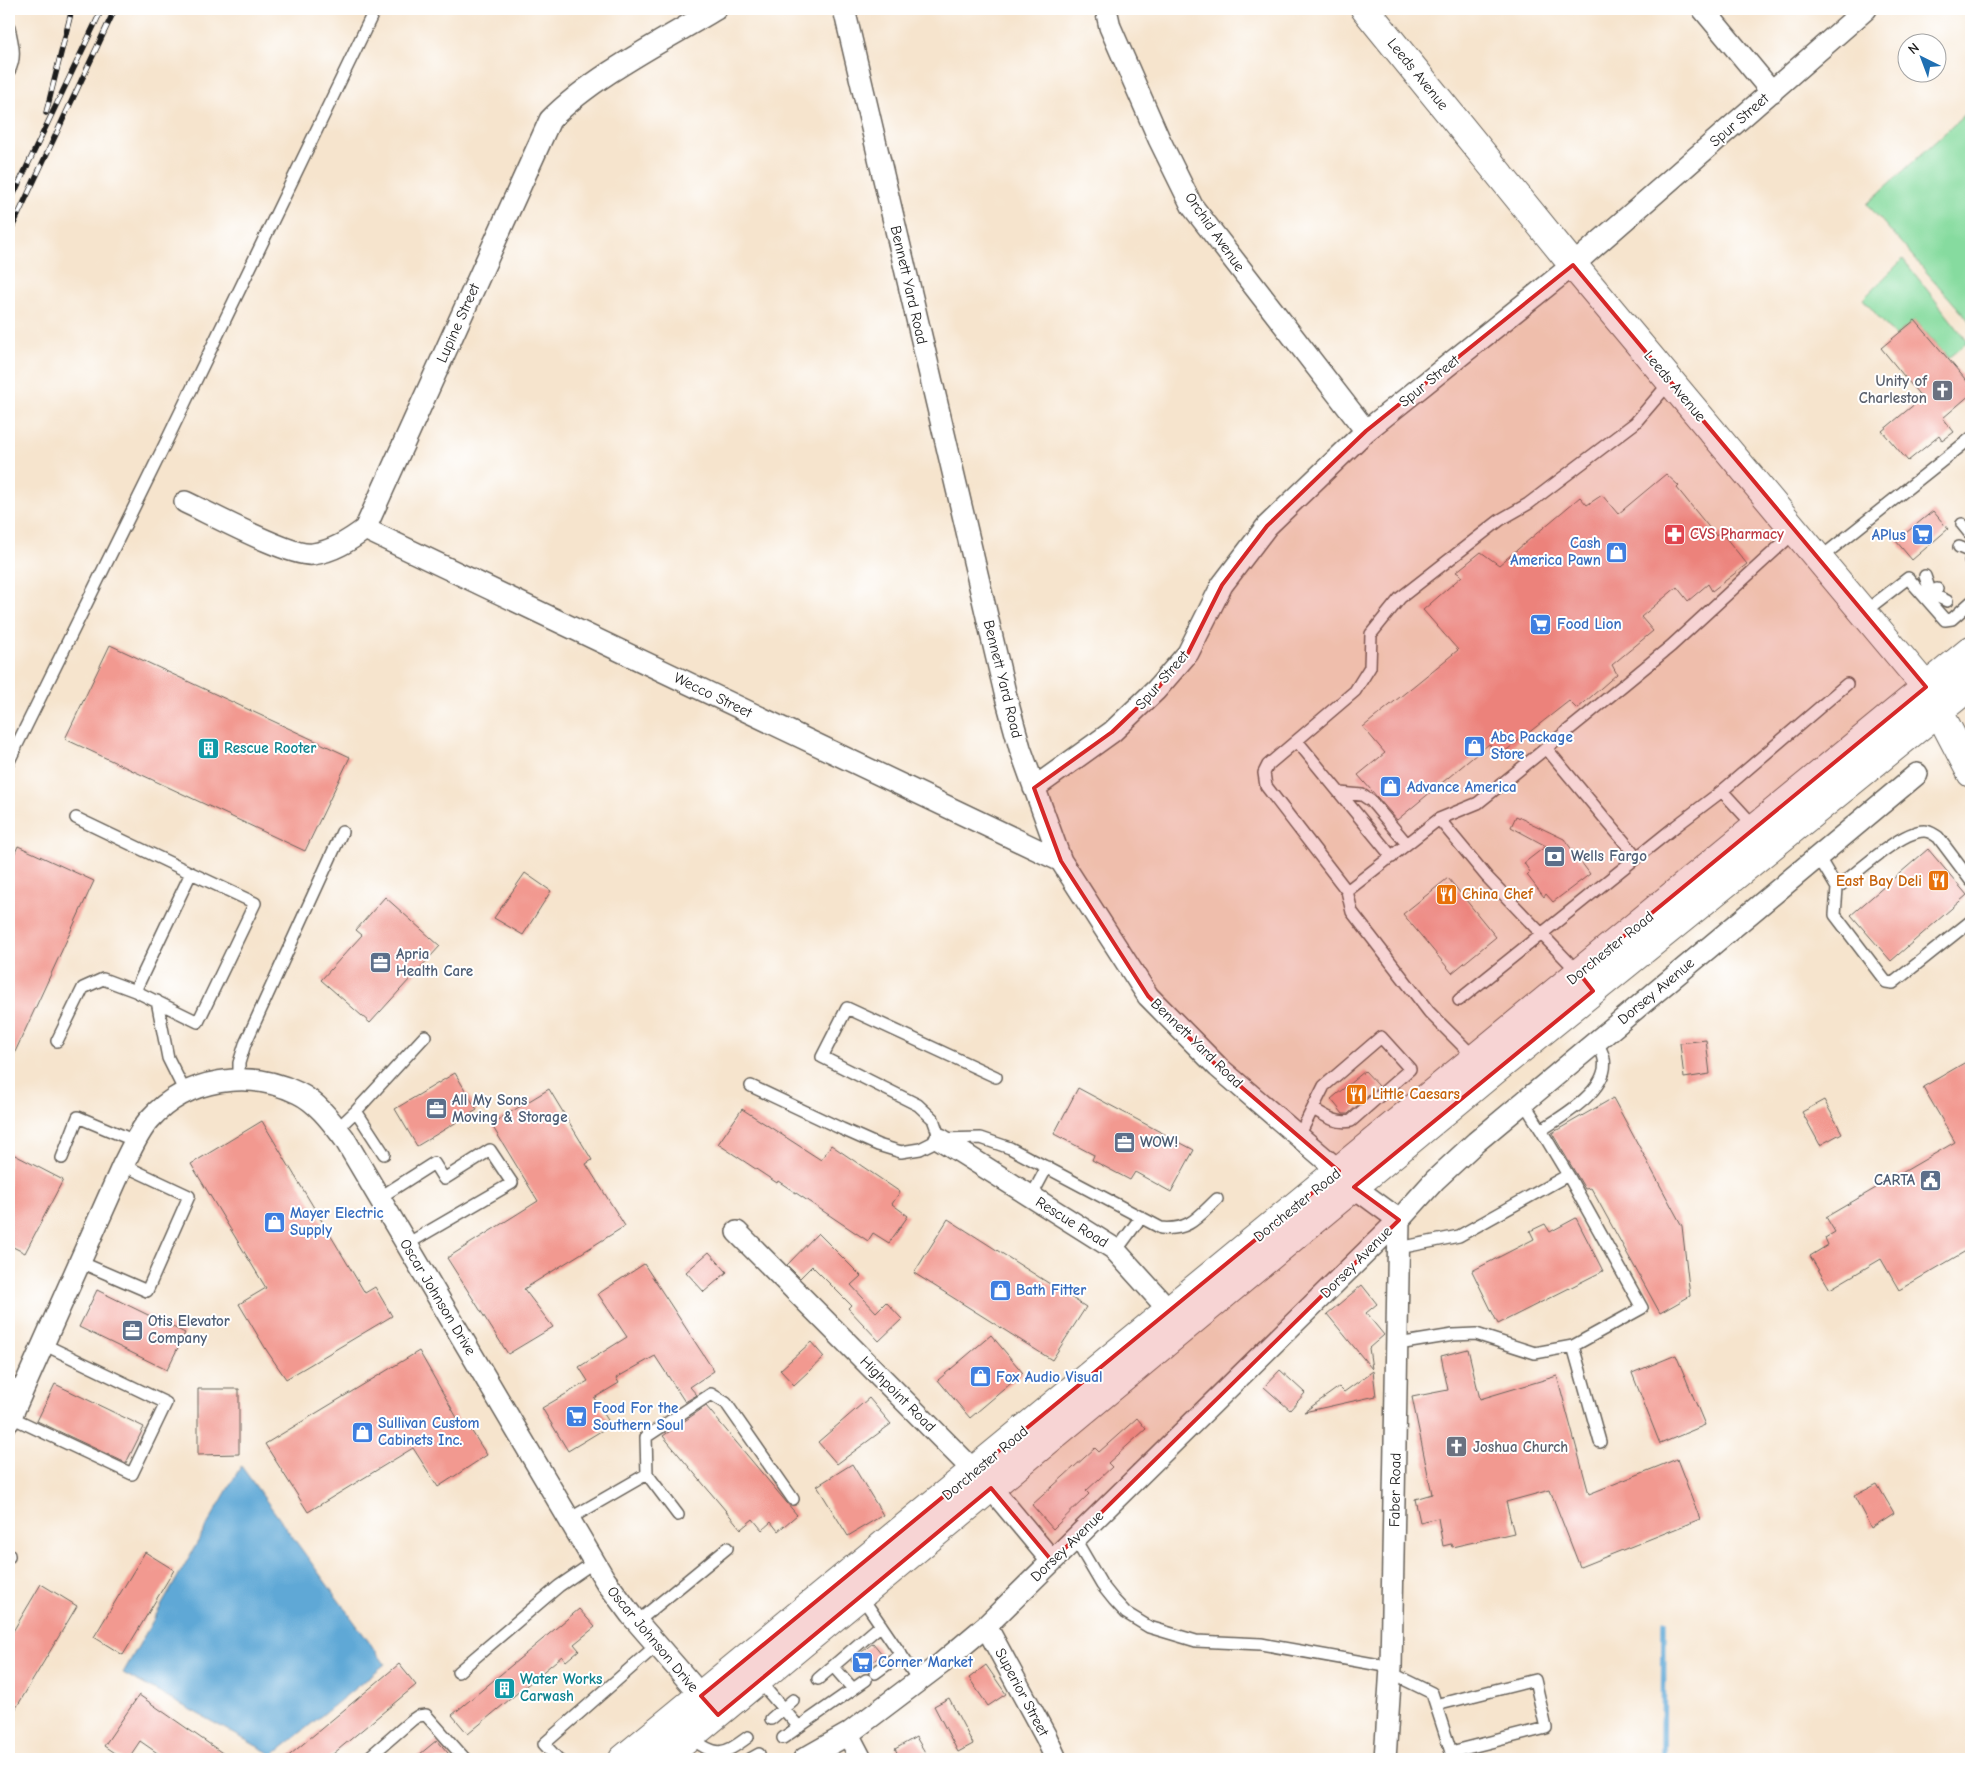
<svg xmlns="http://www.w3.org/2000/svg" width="1980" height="1768" font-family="'Comic Neue',sans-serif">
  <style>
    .green { fill: #86db9f; stroke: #517c5e }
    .water { fill: #5ea8d6; stroke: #3d6279 }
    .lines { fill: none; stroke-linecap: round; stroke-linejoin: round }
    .stream { stroke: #5ea8d6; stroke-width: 5.5 }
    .building { fill: #f29990 }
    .service-casing { stroke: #68625a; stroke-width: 14 }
    .minor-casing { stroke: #68625a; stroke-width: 24 }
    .tertiary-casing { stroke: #68625a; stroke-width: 30 }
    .secondary-casing { stroke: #68625a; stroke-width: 30 }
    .service { stroke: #fff; stroke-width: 11 }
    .minor { stroke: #fff; stroke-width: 21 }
    .tertiary { stroke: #fff; stroke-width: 28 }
    .secondary { stroke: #fff; stroke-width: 28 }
    .rail-casing { stroke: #1c1c1c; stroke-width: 5.5 }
    .rail { stroke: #fff; stroke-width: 4; stroke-dasharray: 11; stroke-linecap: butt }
    .marked { fill: #d62828; fill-opacity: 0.2; stroke: #d62828; stroke-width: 4; stroke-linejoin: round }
    .labels { text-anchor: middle; stroke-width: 4; stroke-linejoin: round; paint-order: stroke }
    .street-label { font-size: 15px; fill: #1c1c1c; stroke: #fff }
    .worship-label { font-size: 15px; font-weight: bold; fill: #5b616d; stroke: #fff; text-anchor: end }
    .health-label { font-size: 15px; font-weight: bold; fill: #be3a42; stroke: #fff; text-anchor: start }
    .shop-label { font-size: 15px; font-weight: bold; fill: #366cbe; stroke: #fff; text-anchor: start }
    .culture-label { font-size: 15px; font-weight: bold; fill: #0d838f; stroke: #fff; text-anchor: start }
    .service-label { font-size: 15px; font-weight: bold; fill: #4e5e75; stroke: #fff; text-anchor: start }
    .food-label { font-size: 15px; font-weight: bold; fill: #c56008; stroke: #fff; text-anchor: start }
  </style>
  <rect width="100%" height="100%" fill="#fff"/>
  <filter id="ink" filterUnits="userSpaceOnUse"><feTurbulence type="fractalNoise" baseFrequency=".02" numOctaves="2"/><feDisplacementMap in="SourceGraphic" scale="10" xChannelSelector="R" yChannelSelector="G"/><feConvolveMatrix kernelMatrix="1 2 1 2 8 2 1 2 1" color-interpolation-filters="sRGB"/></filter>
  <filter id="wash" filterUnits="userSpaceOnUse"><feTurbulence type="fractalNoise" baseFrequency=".0096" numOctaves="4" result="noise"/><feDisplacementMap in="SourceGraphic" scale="20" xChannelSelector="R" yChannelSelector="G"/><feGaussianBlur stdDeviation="1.12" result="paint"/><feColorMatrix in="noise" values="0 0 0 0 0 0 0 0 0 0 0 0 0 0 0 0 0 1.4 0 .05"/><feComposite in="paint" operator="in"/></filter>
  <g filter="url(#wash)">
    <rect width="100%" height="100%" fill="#f6e4cd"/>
    <path class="green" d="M1971 109V323L1867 204Z
      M1903 259 1968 342 1948 358 1915 320 1895 336 1863 299Z"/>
    <path class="water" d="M241 1466 385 1664 273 1755 123 1673Z"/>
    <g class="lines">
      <path class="stream" d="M1663 1759 1664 1623"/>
    </g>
    <g id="blocks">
      <path class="building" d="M1915 320 1971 386V394L1943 418 1954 432 1942 441 1939 436 1908 461 1882 431 1922 398 1881 348Z
        M1666 474 1679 486 1677 488 1716 536 1721 532 1747 564 1712 591 1708 584 1688 601 1677 587 1641 617 1653 631 1612 665 1617 674 1577 709 1569 701 1499 756 1489 744 1397 820 1358 775 1385 753 1363 727 1458 650 1423 610 1462 576 1456 572 1481 552 1499 565 1580 497 1587 505 1602 495 1618 514Z
        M1933 511 1948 529 1912 560 1896 541Z
        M110 645 350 757 305 851 65 739Z
        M1516 816 1564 839 1590 874 1553 902 1546 894 1544 897 1527 875 1530 872 1524 863 1546 846 1511 827Z
        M18 846 94 881 9 1065V866Z
        M1928 849 1967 895 1891 961 1851 915Z
        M525 873 551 891 523 935 494 918Z
        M1448 878 1496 937 1452 973 1403 914Z
        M385 897 440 946 370 1023 321 980 362 935 356 930Z
        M1706 1040 1710 1074 1684 1078 1680 1043Z
        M1971 1059V1248L1899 1290 1881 1259 1830 1289 1810 1256 1828 1245 1825 1238 1835 1232 1826 1217 1955 1142 1923 1087Z
        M1365 1071 1379 1086 1348 1114H1343L1331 1099Z
        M455 1073 477 1110 417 1146 395 1109Z
        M1078 1088 1194 1150 1171 1192 1135 1172 1130 1180 1092 1160 1094 1155 1054 1134Z
        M549 1089 592 1160 586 1164 625 1226 524 1289 553 1327 508 1354 447 1258 538 1201 491 1124Z
        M1613 1098 1682 1226 1690 1296 1660 1313 1591 1188 1585 1189 1552 1133Z
        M1824 1100 1842 1133 1820 1145 1802 1112Z
        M742 1109 821 1160 831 1145 900 1192 892 1204 908 1216 889 1243 873 1233 868 1241 778 1181 777 1183 718 1144Z
        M262 1121 365 1293 375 1287 392 1316 286 1379 267 1351 239 1304 266 1288 191 1164Z
        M9 1152 63 1180 25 1253 9 1245Z
        M1576 1218 1603 1271 1498 1324 1472 1271 1534 1239 1530 1231 1545 1224 1550 1232Z
        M948 1219 1086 1307 1052 1360 914 1273Z
        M818 1233 861 1276 851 1285 876 1312 886 1302 902 1319 879 1341 848 1308 851 1305 812 1266 800 1278 787 1265Z
        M709 1252 727 1272 704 1292 686 1272Z
        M644 1264 714 1371 690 1387 697 1395 685 1402 655 1356 616 1378 619 1383 594 1398 611 1425 568 1451 542 1408 588 1381 579 1367 627 1337 598 1294Z
        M1362 1285 1377 1304 1366 1313 1384 1335 1369 1348 1372 1369 1327 1314Z
        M97 1290 185 1333 167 1370 79 1327Z
        M991 1335 1023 1373 970 1418 938 1380Z
        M811 1342 824 1357 794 1385 780 1370Z
        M1468 1349 1480 1399 1557 1376 1589 1494 1677 1459 1700 1519 1580 1567 1550 1490 1506 1502 1514 1533 1452 1547 1451 1544 1443 1546 1438 1518 1420 1522 1415 1499 1432 1494 1412 1397 1448 1390 1441 1356Z
        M419 1351 464 1430 469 1427 487 1455 438 1487 413 1448 308 1512 265 1444Z
        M1676 1355 1705 1425 1660 1444 1632 1373Z
        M1280 1370 1305 1393 1290 1410 1264 1387Z
        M1373 1371 1376 1396 1304 1412 1339 1387 1344 1392Z
        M55 1384 144 1427 126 1463 37 1421Z
        M198 1389H239V1454L198 1455Z
        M869 1398 891 1424 837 1464 818 1442Z
        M706 1406 797 1515 778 1531 771 1522 762 1530 753 1519 741 1529 663 1436Z
        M1137 1418 1146 1429 1108 1463 1112 1467 1086 1491 1089 1494 1053 1529 1032 1505 1095 1448 1099 1452Z
        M852 1464 883 1515 848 1536 817 1486Z
        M1877 1484 1894 1513 1871 1528 1854 1496Z
        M145 1552 174 1570 123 1655 94 1637Z
        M41 1584 77 1606 9 1720V1638Z
        M579 1609 595 1627 574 1644 579 1650 566 1661 562 1656 468 1734 452 1715Z
        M873 1643 882 1654 861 1672 851 1661Z
        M399 1664 416 1685 327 1759H285Z
        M986 1665 1006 1694 988 1706 969 1678Z
        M139 1695 231 1759H166L140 1741 128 1759H123L104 1746Z
        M949 1698 973 1744 958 1752 934 1706Z
        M916 1737 929 1759H901L895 1749Z
        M437 1740 453 1759H414Z"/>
    </g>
  </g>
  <g filter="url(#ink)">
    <use href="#blocks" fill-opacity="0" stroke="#68625a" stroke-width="1"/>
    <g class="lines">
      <defs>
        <path id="service" d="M9 27C12 43 17 56 9 71
          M1962 524 1971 535
          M1959 547 1971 552
          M1819 559 1971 438
          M1970 561 1971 560
          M1925 576 1931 594 1937 589
          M1928 598 1931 594 1947 601
          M1864 612 1908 578 1945 620 1952 619 1971 602
          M1297 741 1392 857
          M1546 748 1637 857
          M9 761 167 440 375 9
          M1722 791 1847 684
          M1340 793 1362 795 1371 801 1407 844
          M76 818 191 873 135 991
          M1439 819 1487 877 1579 973
          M1818 856 1837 888 1835 915 1886 982 1893 983 1971 921
          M1837 888C1856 873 1901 831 1924 831 1930 831 1933 834 1938 837L1971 881
          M1347 891 1266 786 1264 773 1268 765 1355 691 1370 667 1371 634 1400 598 1500 520 1528 504 1635 423 1671 381
          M1459 1000 1676 826 1722 791 1756 828
          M157 1001 168 1058 185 1092
          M57 1041 83 988 103 979 135 991 198 1022 255 903 191 873
          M1475 1058 1429 1012 1352 912 1347 891 1439 819 1478 803 1587 715 1671 646 1796 531
          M239 1078V1063L245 1044 342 832
          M751 1086 842 1129 878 1145 901 1152 920 1149 940 1139 981 1138 1010 1148 1161 1228C1189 1231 1198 1217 1217 1199
          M1524 1103 1541 1130C1562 1117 1610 1089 1604 1059 1603 1053 1599 1047 1597 1041
          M356 1111 384 1154
          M337 1129 356 1111 425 1036
          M1299 1136 1324 1086 1381 1037 1410 1069 1351 1121C1335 1124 1326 1116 1313 1109
          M940 1139 933 1119 918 1105 822 1057 847 1008 996 1077
          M62 1158 78 1117 135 1141
          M1031 1197 1047 1167
          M379 1198 434 1163 444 1179 490 1150 512 1183 407 1244
          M1399 1248 1459 1236 1568 1175 1541 1130
          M1116 1251 1141 1217
          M80 1262 147 1291 189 1196 123 1165
          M1398 1344 1453 1335 1476 1334 1535 1353 1573 1346 1642 1308 1568 1175
          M1573 1346 1600 1442
          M9 1382 24 1388
          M11 1417 132 1474 166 1403 43 1344
          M647 1474 646 1437 711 1394 726 1403 793 1499
          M569 1519 647 1474 678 1515
          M1075 1539 1102 1585 1114 1600 1126 1613 1149 1627 1196 1641 1261 1644 1391 1667
          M9 1555V1557
          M861 1596 919 1681
          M637 1622 727 1548
          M833 1666 853 1689
          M458 1672 559 1586 594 1562
          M875 1673 901 1654
          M1391 1673 1432 1693 1451 1752 1546 1728 1535 1680 1436 1705
          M818 1679 881 1625
          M759 1681 799 1727
          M771 1719 793 1700
          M690 1738C718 1756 721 1757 748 1737
          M783 1738 866 1680
          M367 1759 412 1720 418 1716 426 1715 465 1759
          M558 1759 544 1744 657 1645
          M750 1759 759 1754"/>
        <path id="minor" d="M844 9 1006 697 1020 748 1061 861 1148 996 1218 1067 1339 1171 1354 1187 1399 1220
          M1106 9 1110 27 1159 139 1192 206 1366 431
          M1703 9 1772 92
          M185 502C209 513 292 558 313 554 333 551 349 541 365 529L550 120C593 76 663 41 716 9
          M365 529 1061 861
          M1034 788 1112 732 1156 690 1188 653 1222 585 1267 526 1366 431 1573 265 1866 9
          M940 1139 1113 1248 1178 1320
          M737 1232 991 1488 1052 1561
          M9 1421 123 1165C131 1150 138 1132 150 1119 187 1078 249 1069 298 1093 317 1102 331 1121 344 1138L605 1580 631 1615 711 1707
          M986 1626 1046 1737 1056 1759
          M848 1734 861 1759
          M804 1759 848 1734 942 1663 986 1626 1399 1220 1435 1180 1476 1142 1917 774
          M1385 1759 1391 1667 1399 1220"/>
        <path id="tertiary" d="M1365 9 1573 265 1926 687 1971 773"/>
        <path id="secondary" d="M623 1759 1971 650
          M663 1759 1494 1071 1971 685"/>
      </defs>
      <use href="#service" class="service-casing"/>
      <use href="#minor" class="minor-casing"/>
      <use href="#tertiary" class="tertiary-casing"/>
      <use href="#secondary" class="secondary-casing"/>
      <use href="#service" class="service"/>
      <use href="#minor" class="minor"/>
      <use href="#tertiary" class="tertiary"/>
      <use href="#secondary" class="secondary"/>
      <defs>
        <path id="rail" d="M46 113 72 9
          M9 204 102 9
          M9 234 115 9"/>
      </defs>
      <use href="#rail" class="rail-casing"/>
      <use href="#rail" class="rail"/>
    </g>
  </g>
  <path class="marked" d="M1573 265 1926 687 1579 973 1593 991 1354 1187 1399 1220 1052 1561 991 1488 718 1715 701 1696 1339 1171 1218 1067 1148 996 1061 861 1034 788 1112 732 1156 690 1188 653 1222 585 1267 526 1366 431Z"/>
  <defs>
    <symbol id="church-square" viewBox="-11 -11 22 22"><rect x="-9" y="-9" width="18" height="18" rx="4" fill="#6b7280" stroke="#fff"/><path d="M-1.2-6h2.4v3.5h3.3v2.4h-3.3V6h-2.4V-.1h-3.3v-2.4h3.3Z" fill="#fff"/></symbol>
    <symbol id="pharmacy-square" viewBox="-11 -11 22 22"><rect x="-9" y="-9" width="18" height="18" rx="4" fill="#e0444e" stroke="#fff"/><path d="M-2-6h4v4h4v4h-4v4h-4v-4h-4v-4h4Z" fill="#fff"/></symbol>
    <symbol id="supermarket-square" viewBox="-11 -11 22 22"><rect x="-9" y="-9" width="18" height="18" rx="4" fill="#3f7fe0" stroke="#fff"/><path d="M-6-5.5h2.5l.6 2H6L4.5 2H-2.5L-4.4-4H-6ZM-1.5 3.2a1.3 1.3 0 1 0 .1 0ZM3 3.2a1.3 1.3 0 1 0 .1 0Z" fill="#fff"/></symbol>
    <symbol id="shop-square" viewBox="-11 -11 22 22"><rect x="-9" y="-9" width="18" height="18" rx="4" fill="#3f7fe0" stroke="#fff"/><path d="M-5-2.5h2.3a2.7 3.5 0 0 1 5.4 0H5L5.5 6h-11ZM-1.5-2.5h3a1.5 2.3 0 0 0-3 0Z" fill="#fff"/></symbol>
    <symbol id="building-square" viewBox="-11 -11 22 22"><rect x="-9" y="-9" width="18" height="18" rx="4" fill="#0f9aa8" stroke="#fff"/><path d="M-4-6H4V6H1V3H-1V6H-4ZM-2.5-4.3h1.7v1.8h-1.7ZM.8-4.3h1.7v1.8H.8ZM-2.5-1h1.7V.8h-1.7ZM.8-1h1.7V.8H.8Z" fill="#fff"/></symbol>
    <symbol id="bank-square" viewBox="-11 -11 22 22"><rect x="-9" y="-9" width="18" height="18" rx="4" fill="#5c6f8a" stroke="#fff"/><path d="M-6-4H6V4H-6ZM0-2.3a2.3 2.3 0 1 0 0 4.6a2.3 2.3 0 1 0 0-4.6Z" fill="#fff"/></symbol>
    <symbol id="restaurant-square" viewBox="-11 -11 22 22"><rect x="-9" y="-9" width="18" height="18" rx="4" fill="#e8710a" stroke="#fff"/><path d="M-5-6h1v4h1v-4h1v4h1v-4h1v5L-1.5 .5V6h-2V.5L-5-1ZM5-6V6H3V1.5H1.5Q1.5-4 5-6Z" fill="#fff"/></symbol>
    <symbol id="office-square" viewBox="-11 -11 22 22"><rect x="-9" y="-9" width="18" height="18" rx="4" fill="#5c6f8a" stroke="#fff"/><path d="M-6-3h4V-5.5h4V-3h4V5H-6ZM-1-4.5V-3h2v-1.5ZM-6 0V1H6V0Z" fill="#fff"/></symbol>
    <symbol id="civic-square" viewBox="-11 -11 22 22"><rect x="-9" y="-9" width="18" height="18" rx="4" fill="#5c6f8a" stroke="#fff"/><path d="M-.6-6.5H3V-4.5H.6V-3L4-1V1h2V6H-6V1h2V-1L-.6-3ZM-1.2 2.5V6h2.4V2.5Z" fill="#fff"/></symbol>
  </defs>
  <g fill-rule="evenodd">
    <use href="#church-square" x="1930" y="378" width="25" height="25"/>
    <use href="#pharmacy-square" x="1662" y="522" width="25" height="25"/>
    <use href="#supermarket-square" x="1910" y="522" width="25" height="25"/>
    <use href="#shop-square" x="1604" y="540" width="25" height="25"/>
    <use href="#supermarket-square" x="1528" y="612" width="25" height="25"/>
    <use href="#shop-square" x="1462" y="734" width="25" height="25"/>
    <use href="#building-square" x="196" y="736" width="25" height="25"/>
    <use href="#shop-square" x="1378" y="774" width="25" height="25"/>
    <use href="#bank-square" x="1542" y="844" width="25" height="25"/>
    <use href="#restaurant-square" x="1926" y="868" width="25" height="25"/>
    <use href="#restaurant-square" x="1434" y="882" width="25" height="25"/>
    <use href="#office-square" x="368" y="950" width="25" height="25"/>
    <use href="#restaurant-square" x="1344" y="1082" width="25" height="25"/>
    <use href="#office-square" x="424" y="1096" width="25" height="25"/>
    <use href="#office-square" x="1112" y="1130" width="25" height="25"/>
    <use href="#civic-square" x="1918" y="1168" width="25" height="25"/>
    <use href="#shop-square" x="262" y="1210" width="25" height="25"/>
    <use href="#shop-square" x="988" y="1278" width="25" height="25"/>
    <use href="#office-square" x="120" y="1318" width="25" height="25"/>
    <use href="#shop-square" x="968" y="1364" width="25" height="25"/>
    <use href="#supermarket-square" x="564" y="1404" width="25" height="25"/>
    <use href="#shop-square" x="350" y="1420" width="25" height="25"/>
    <use href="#church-square" x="1444" y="1434" width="25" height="25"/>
    <use href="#supermarket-square" x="850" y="1650" width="25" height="25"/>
    <use href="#building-square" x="492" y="1676" width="25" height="25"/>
  </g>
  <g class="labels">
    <g class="street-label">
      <text transform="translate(1418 74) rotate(51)" y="5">Leeds Avenue</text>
      <text transform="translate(1739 120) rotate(-41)" y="5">Spur Street</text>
      <text transform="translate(1215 232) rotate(55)" y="5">Orchid Avenue</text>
      <text transform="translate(909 285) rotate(77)" y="5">Bennett Yard Road</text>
      <text transform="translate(458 323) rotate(-66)" y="5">Lupine Street</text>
      <text transform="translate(1429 381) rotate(-39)" y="5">Spur Street</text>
      <text transform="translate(1675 386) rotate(50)" y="5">Leeds Avenue</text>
      <text transform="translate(1003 679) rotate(76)" y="5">Bennett Yard Road</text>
      <text transform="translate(1162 680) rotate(-49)" y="5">Spur Street</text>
      <text transform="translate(713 695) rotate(26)" y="5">Wecco Street</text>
      <text transform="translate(1610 948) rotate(-39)" y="5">Dorchester Road</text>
      <text transform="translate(1656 991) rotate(-40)" y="5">Dorsey Avenue</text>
      <text transform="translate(1197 1043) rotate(44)" y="5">Bennett Yard Road</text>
      <text transform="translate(1297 1205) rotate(-39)" y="5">Dorchester Road</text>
      <text transform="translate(1072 1222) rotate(32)" y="5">Rescue Road</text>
      <text transform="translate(1356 1262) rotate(-45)" y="5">Dorsey Avenue</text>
      <text transform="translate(438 1297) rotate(59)" y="5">Oscar Johnson Drive</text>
      <text transform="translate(898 1394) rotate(45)" y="5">Highpoint Road</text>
      <text transform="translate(985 1463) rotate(-40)" y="5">Dorchester Road</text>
      <text transform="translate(1395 1490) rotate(-89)" y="5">Faber Road</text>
      <text transform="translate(1067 1546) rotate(-44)" y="5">Dorsey Avenue</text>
      <text transform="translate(653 1639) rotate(50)" y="5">Oscar Johnson Drive</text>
      <text transform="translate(1022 1692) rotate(62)" y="5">Superior Street</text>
    </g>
    <g class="worship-label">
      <text x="1927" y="386">Unity of<tspan x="1927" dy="17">Charleston</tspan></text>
      <text x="1473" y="1452" text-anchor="start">Joshua Church</text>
    </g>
    <g class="health-label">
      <text x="1690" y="539">CVS Pharmacy</text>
    </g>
    <g class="shop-label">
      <text x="1906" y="540" text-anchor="end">APlus</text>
      <text x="1601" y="548" text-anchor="end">Cash<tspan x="1601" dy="17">America Pawn</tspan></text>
      <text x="1557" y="629">Food Lion</text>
      <text x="1491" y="742">Abc Package<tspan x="1491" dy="17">Store</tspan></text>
      <text x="1407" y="792">Advance America</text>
      <text x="290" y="1218">Mayer Electric<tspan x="290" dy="17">Supply</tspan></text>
      <text x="1016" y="1295">Bath Fitter</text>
      <text x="996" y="1382">Fox Audio Visual</text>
      <text x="593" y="1413">Food For the<tspan x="593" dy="17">Southern Soul</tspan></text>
      <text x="378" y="1428">Sullivan Custom<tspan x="378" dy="17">Cabinets Inc.</tspan></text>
      <text x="878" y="1667">Corner Market</text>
    </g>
    <g class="culture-label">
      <text x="224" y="753">Rescue Rooter</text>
      <text x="520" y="1684">Water Works<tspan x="520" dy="17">Carwash</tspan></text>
    </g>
    <g class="service-label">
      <text x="1571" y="861">Wells Fargo</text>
      <text x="396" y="959">Apria<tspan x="396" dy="17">Health Care</tspan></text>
      <text x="452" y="1105">All My Sons<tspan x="452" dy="17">Moving &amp; Storage</tspan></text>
      <text x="1140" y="1147">WOW!</text>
      <text x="1915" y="1185" text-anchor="end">CARTA</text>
      <text x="148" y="1326">Otis Elevator<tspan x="148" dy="17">Company</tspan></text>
    </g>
    <g class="food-label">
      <text x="1922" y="886" text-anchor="end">East Bay Deli</text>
      <text x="1462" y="899">China Chef</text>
      <text x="1372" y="1099">Little Caesars</text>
    </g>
  </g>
  <rect width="1980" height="1768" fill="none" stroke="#fff" stroke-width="30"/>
  <g transform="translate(1922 58) rotate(318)"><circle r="24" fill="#ffffff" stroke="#a4a4a4"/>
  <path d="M0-4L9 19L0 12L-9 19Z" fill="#1f6fb2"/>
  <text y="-8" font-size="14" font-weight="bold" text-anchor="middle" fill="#1c1c1c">N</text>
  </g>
</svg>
